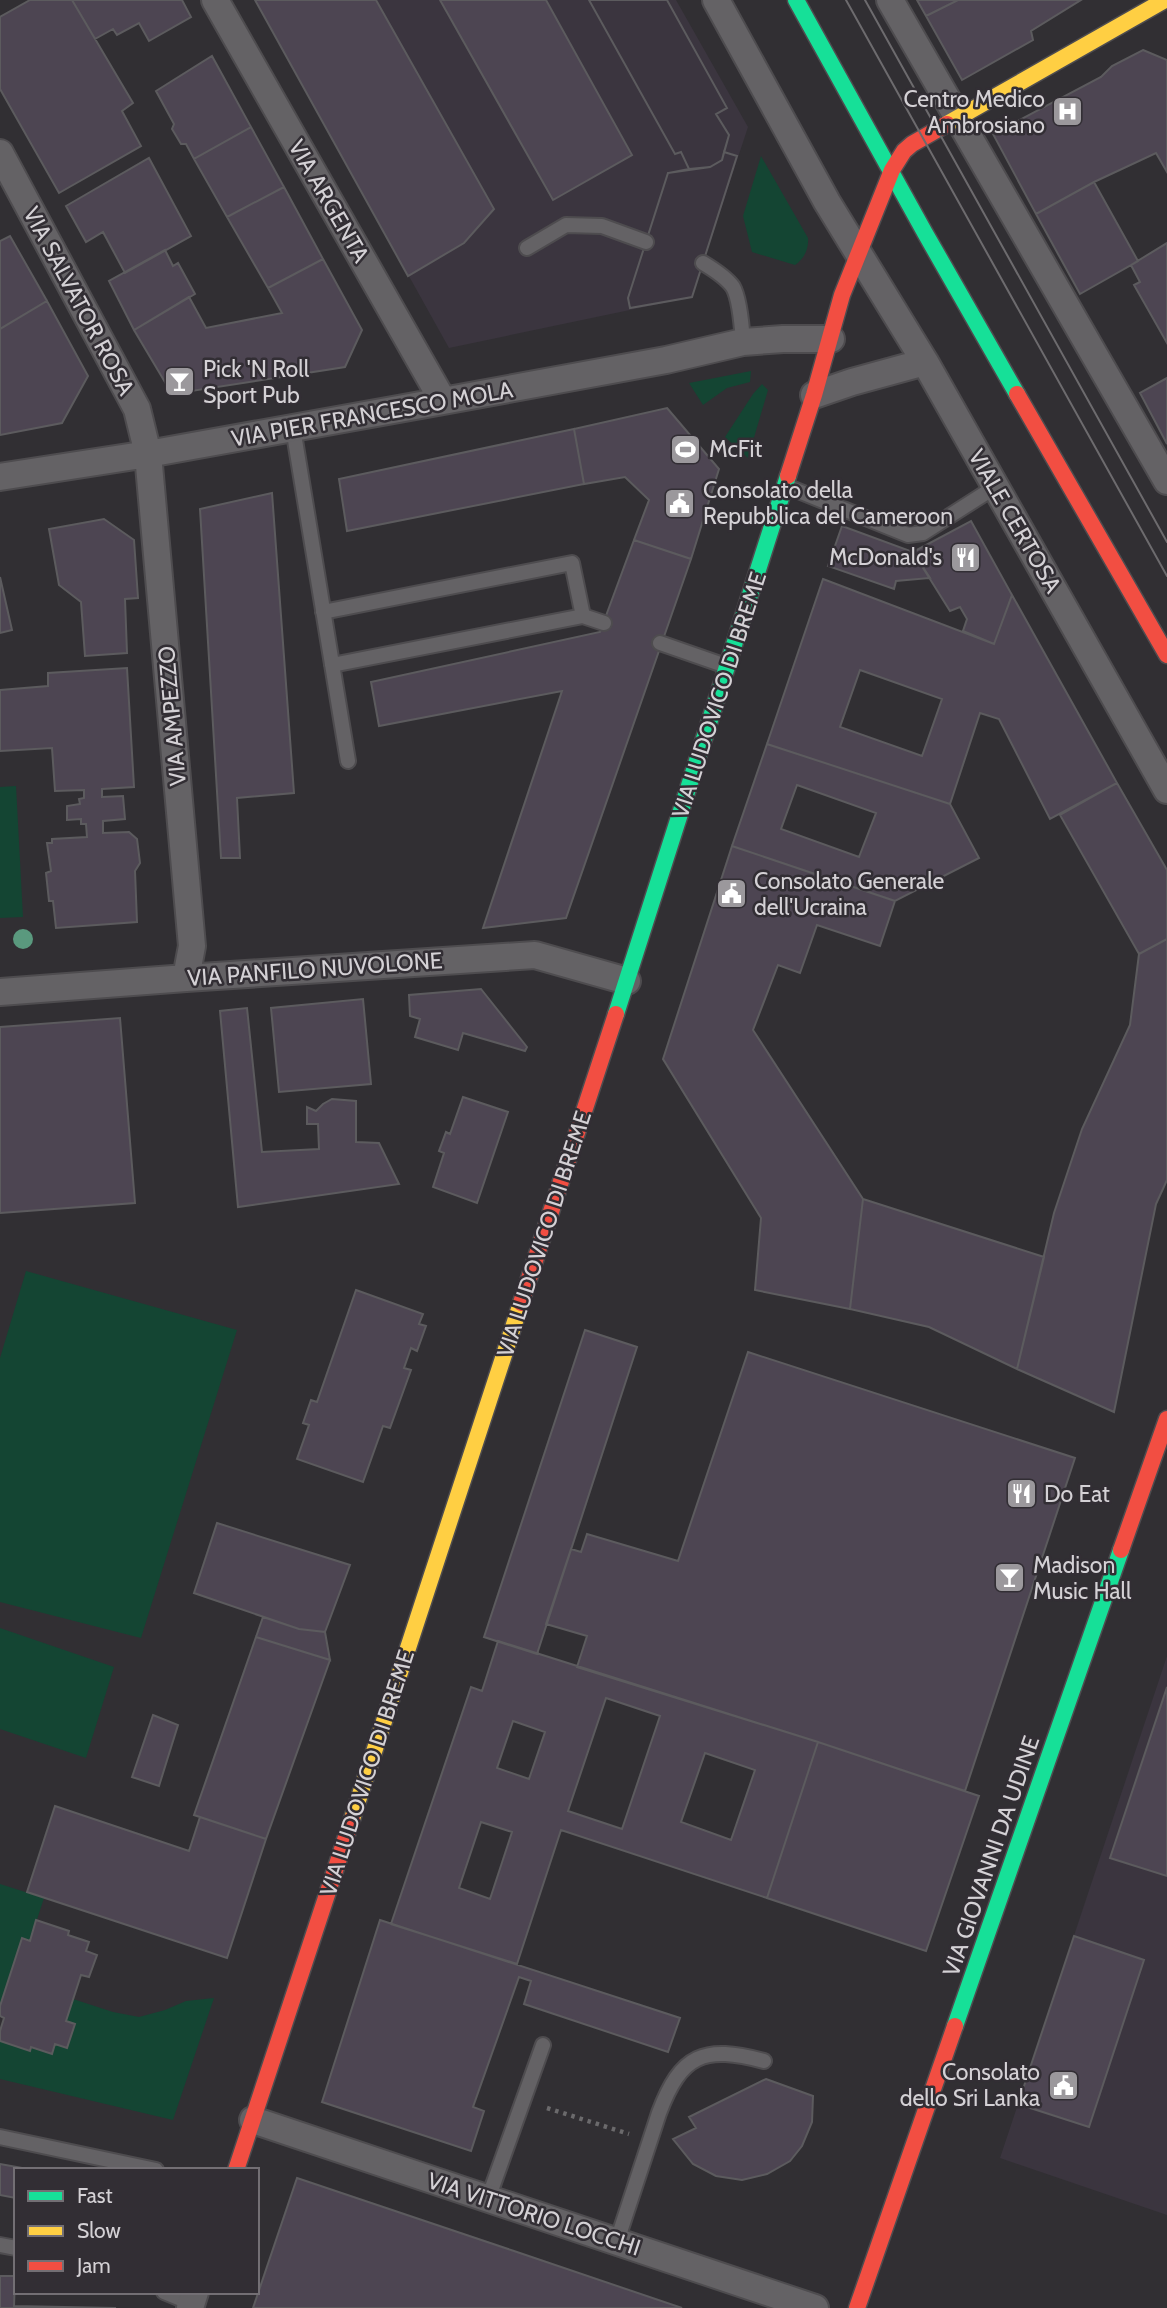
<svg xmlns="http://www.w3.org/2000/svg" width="1167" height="2308" font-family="Cabin,sans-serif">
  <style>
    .built { fill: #3b353f }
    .green { fill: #144533 }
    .building { fill: #4d4552; stroke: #5c5b5e; stroke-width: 2; fill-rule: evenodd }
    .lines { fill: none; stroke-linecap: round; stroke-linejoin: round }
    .lane-casing { stroke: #4e4c4f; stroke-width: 18 }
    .street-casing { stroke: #4e4c4f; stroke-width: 30 }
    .fast-casing { stroke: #4e4c4f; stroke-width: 19 }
    .slow-casing { stroke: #4e4c4f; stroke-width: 19 }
    .jam-casing { stroke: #4e4c4f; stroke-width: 19 }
    .path { stroke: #6b6a6c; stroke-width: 4.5; stroke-dasharray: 3.5 5; stroke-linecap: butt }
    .lane { stroke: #646265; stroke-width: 14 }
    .street { stroke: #646265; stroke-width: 26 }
    .fast { stroke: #16e098; stroke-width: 16 }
    .slow { stroke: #ffcf43; stroke-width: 16 }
    .jam { stroke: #f24e42; stroke-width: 16 }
    .tram { stroke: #6d6b6e; stroke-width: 2 }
    .tree { fill: #5a997e }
    .labels { text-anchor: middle; stroke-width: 5; stroke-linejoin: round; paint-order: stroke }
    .poi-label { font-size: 23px; fill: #d4d1d5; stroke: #322e34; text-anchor: start }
    .street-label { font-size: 23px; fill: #d4d1d5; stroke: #322e34 }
  </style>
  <rect width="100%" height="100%" fill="#312f33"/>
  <path class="built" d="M255 0H676L748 127 692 297 449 348Z
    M1167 1656V2215L1000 2158Z"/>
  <path class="green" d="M761 156 808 238C809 249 804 259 795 265L752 252 743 216Z
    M751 371 750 382 727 388 703 405 689 383Z
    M762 384 768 390 748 458 725 437 753 394Z
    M16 786 23 917 0 918V787Z
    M26 1271 237 1330 141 1638 0 1602V1358Z
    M0 1628 114 1667 86 1758 0 1729Z
    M0 1884 44 1898 30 1941 0 2006Z
    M214 1998 173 2120 0 2079V2041L52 2053 55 2044 67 2048 75 2025 66 2021 73 1999 113 2012 139 2017 165 2010 186 2001Z"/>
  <path class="building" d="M30 0H72L133 103 122 111 141 146 59 193 0 89V17Z
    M72 0H182L191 17 149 41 139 23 117 35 113 29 95 39Z
    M255 0H376L494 209 464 243 408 276Z
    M440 0H546L632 155 553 200Z
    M589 0H667L727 108 716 114 729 135 724 152 737 156 692 297 630 308 628 298 668 173 689 169 681 152 675 154Z
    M589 0H667L727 108 716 114 729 135 722 160 710 167 689 169 681 152 675 154Z
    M917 0H958L926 16Z
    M958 0H1081L1031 31 1033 40 962 80 926 16Z
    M1143 50 1167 60V172L1156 153 1094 182 1036 214 993 134 1101 77 1112 66Z
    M212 56 251 127 194 159 186 144H181L172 129 174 124 156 91Z
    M251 127 284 187 227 217 194 159Z
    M724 152 737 156 692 297 630 308 628 298 668 173 710 167 722 160Z
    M149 158 191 236 125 273 103 232 86 242 66 206Z
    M1094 182 1138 261 1080 294 1036 214Z
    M284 187 323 259 268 288 227 217Z
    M10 236 47 301 0 329V241Z
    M1167 243V343L1134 285 1140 282 1131 265Z
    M165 250 173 266 178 263 195 294 134 330 109 281Z
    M323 259 362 330 345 367 172 394 134 330 189 297 206 328 282 313 268 288Z
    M47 301 88 376 62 423 0 435V329Z
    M1167 378V444L1140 393Z
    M667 408 719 469 691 559 634 540 649 500 625 477 584 484 574 429Z
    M574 429 584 484 347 531 339 479Z
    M272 493 294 793 237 798 240 858H221L200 509Z
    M104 519 134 540 138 598 125 599 127 653 85 656 81 602 59 585 49 529Z
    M971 521 1012 595 994 644 963 631 967 619 960 607 950 611 913 552Z
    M842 526 913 552 930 578 896 581 894 589 828 566Z
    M634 540 691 559 566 918 483 928 562 691 379 726 371 682 600 632Z
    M0 577 12 630 0 633Z
    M823 579 994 644 1012 595 1117 783 1050 819 999 719 980 713 950 804 767 744ZM860 670 942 699 922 756 840 727Z
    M127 668 134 787 102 789V797L123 796 125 819 103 821V833L129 832 137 839 140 863 135 871 137 922 56 928 53 901H49L46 873 51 871 47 843H52V839L87 837 86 824H81V819L67 820V806L80 804 79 799 84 798V790L55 791 52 748 0 751V690L48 686V673Z
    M767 744 950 804 979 858 895 901 732 846ZM797 785 876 813 859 857 781 829Z
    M1117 783 1167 870V939L1139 954 1060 815Z
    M732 846 895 901 880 946 817 925 800 973 778 965 753 1030 863 1199 850 1309 755 1290 761 1218 663 1059Z
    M1167 939V1180L1156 1204 1114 1412 1017 1369 1054 1213 1082 1129 1130 1025 1139 954Z
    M481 989 527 1047 525 1051 463 1033 458 1050 415 1037 420 1019 410 1016 409 995Z
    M363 999 371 1084 279 1092 271 1008Z
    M247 1008 262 1152 319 1149 318 1124H307V1107L316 1111 323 1104 332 1099 356 1101V1142L379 1143 399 1184 238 1207 220 1011Z
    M120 1018 135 1203 0 1213V1027Z
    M463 1097 508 1112 477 1203 433 1187 444 1153 439 1151 446 1132 450 1134Z
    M863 1199 1044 1257 1017 1369 929 1327 850 1309Z
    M356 1290 423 1314 419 1324 426 1326 417 1351 411 1348 404 1368 411 1370 390 1428 383 1426 363 1482 297 1459 309 1425 303 1423 311 1400 317 1402Z
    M585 1330 637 1347 537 1654 484 1637Z
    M748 1352 1075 1458 965 1791 818 1742 577 1667 587 1636 546 1624 571 1549 581 1552 587 1534 678 1561Z
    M217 1523 350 1565 325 1632 299 1629 194 1593Z
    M263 1617 299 1629 325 1632 330 1660 256 1637Z
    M256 1637 330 1660 266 1839 194 1815Z
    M498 1641 818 1742 767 1898 561 1830 517 1964 391 1924 471 1687 482 1691ZM606 1698 660 1716 622 1829 568 1811ZM513 1721 545 1732 529 1779 497 1768ZM705 1753 755 1770 731 1840 681 1822ZM481 1822 512 1832 490 1899 459 1888Z
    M1167 1687V1876L1110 1858Z
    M153 1715 178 1725 159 1786 132 1777Z
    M818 1742 979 1796 926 1951 767 1898Z
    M55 1806 189 1851 200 1817 266 1839 227 1958 27 1892Z
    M36 1920 69 1931 68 1935 89 1942 86 1951 97 1955 89 1977 81 1975 66 2021 75 2024 67 2048 55 2044 52 2054 31 2047 30 2051 0 2041V2031L4 2018 0 2016V2006L22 1938 30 1941Z
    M380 1920 680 2018 668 2052 524 2004 531 1981 519 1977 473 2107 484 2111 471 2151 322 2102Z
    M1074 1936 1144 1960 1089 2127 1018 2104Z
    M766 2079 813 2096 812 2122 802 2146 790 2161 767 2174 742 2180 716 2176 693 2164 673 2139 696 2128 689 2117Z
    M0 2164 33 2170H16V2198L0 2195Z
    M297 2178 514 2251 682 2308H253Z
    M0 2276H15L14 2306 116 2308H0Z"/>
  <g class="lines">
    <defs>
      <path id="lane" d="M527 248 566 225 602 226 646 242
        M703 263C713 269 726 277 733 287 740 299 742 328 743 342
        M293 428 348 761
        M786 486 908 535 923 533 995 487
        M323 612 572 563 583 616 332 665
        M583 616 604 623
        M660 643 726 666
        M0 2137 156 2170
        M488 2199 543 2045
        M617 2241 659 2113C681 2054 704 2045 764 2061
        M0 2245 16 2248
        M164 2292 191 2303"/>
      <path id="street" d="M215 0 443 401
        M716 0 827 202 925 362 1167 790
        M890 0 1167 481
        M0 153 137 409 148 454 192 946 186 978
        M814 395 852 382 925 362
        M0 477 148 454 443 401 666 360 743 342 783 339H831
        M0 992 186 978 535 955 627 981
        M253 2120 815 2308
        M190 2308 195 2292"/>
      <path id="fast" d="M796 0 925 233 1017 394
        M616 1014 788 476
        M955 2026 1121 1550"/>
      <path id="slow" d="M947 124 1165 0
        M352 1819 521 1303"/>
      <path id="jam" d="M1017 394 1167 655
        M788 476 814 395 842 295 892 170 904 151 912 144 947 124
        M521 1303 616 1014
        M1121 1550 1167 1419
        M236 2170 352 1819
        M857 2308 955 2026"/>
    </defs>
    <use href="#lane" class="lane-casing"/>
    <use href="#street" class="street-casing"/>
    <use href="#fast" class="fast-casing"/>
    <use href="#slow" class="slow-casing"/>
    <use href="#jam" class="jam-casing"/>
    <path class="path" d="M547 2108 629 2134"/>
    <use href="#lane" class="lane"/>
    <use href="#street" class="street"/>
    <use href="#fast" class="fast"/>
    <use href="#slow" class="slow"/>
    <use href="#jam" class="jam"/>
    <path class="tram" d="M846 0 1167 576
      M865 0 1167 542"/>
  </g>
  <circle class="tree" cx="23" cy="939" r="10"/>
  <defs>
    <symbol id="hospital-square" viewBox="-11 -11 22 22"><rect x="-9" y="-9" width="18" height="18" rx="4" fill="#9b989c" stroke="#322e34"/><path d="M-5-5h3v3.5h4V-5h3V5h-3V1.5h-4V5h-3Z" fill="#fff"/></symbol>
    <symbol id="bar-square" viewBox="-11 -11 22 22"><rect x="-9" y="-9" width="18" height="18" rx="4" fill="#9b989c" stroke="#322e34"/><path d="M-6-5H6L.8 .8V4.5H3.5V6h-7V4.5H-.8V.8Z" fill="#fff"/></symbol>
    <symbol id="stadium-square" viewBox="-11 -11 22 22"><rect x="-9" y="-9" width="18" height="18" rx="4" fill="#9b989c" stroke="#322e34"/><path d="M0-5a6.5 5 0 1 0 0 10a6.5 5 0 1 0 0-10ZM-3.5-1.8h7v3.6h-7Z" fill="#fff"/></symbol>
    <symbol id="civic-square" viewBox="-11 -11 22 22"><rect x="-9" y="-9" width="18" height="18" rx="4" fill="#9b989c" stroke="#322e34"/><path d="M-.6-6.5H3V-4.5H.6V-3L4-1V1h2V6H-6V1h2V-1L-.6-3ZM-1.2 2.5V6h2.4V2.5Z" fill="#fff"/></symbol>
    <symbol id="restaurant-square" viewBox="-11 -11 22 22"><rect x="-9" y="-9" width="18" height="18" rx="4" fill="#9b989c" stroke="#322e34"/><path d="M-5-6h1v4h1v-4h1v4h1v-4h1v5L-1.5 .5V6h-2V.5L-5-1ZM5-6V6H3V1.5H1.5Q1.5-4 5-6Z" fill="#fff"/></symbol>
  </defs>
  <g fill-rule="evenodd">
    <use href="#hospital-square" x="1050" y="94" width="35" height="35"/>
    <use href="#bar-square" x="162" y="364" width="35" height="35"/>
    <use href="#stadium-square" x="668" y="432" width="35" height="35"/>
    <use href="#civic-square" x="662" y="486" width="35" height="35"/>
    <use href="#restaurant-square" x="948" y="540" width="35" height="35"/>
    <use href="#civic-square" x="714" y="876" width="35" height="35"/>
    <use href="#restaurant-square" x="1004" y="1476" width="35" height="35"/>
    <use href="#bar-square" x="992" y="1560" width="35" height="35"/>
    <use href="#civic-square" x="1046" y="2068" width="35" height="35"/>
  </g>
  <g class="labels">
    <g class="poi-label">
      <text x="1045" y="107" text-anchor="end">Centro Medico<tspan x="1045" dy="26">Ambrosiano</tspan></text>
      <text x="203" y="377">Pick 'N Roll<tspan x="203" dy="26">Sport Pub</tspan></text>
      <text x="709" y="457">McFit</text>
      <text x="703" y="498">Consolato della<tspan x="703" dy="26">Repubblica del Cameroon</tspan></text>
      <text x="942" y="565" text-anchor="end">McDonald's</text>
      <text x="754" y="889">Consolato Generale<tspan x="754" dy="26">dell'Ucraina</tspan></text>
      <text x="1044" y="1502">Do Eat</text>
      <text x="1033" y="1573">Madison<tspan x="1033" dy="26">Music Hall</tspan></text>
      <text x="1040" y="2080" text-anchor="end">Consolato<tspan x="1040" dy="26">dello Sri Lanka</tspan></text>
    </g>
    <g class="street-label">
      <text transform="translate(329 201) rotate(60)" y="8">VIA ARGENTA</text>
      <text transform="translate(79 301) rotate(62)" y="8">VIA SALVATOR ROSA</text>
      <text transform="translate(372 414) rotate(-10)" y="8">VIA PIER FRANCESCO MOLA</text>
      <text transform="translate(1015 521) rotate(60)" y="8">VIALE CERTOSA</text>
      <text transform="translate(719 695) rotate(-72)" y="8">VIA LUDOVICO DI BREME</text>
      <text transform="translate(172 716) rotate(-95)" y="8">VIA AMPEZZO</text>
      <text transform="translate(315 969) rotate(-4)" y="8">VIA PANFILO NUVOLONE</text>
      <text transform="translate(544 1234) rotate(-72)" y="8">VIA LUDOVICO DI BREME</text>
      <text transform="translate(367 1773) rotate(-72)" y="8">VIA LUDOVICO DI BREME</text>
      <text transform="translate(991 1856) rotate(-71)" y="8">VIA GIOVANNI DA UDINE</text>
      <text transform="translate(534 2214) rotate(18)" y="8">VIA VITTORIO LOCCHI</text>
    </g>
  </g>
  <rect x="14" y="2168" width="245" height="126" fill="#322e34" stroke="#736f74" stroke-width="2"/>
  <rect x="28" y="2191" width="35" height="10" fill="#16e098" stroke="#736f74" stroke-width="2"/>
  <text x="77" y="2203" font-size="21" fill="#d4d1d5">Fast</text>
  <rect x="28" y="2226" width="35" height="10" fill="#ffcf43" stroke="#736f74" stroke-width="2"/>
  <text x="77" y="2238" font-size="21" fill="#d4d1d5">Slow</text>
  <rect x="28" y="2261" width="35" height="10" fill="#f24e42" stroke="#736f74" stroke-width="2"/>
  <text x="77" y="2273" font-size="21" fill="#d4d1d5">Jam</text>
</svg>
